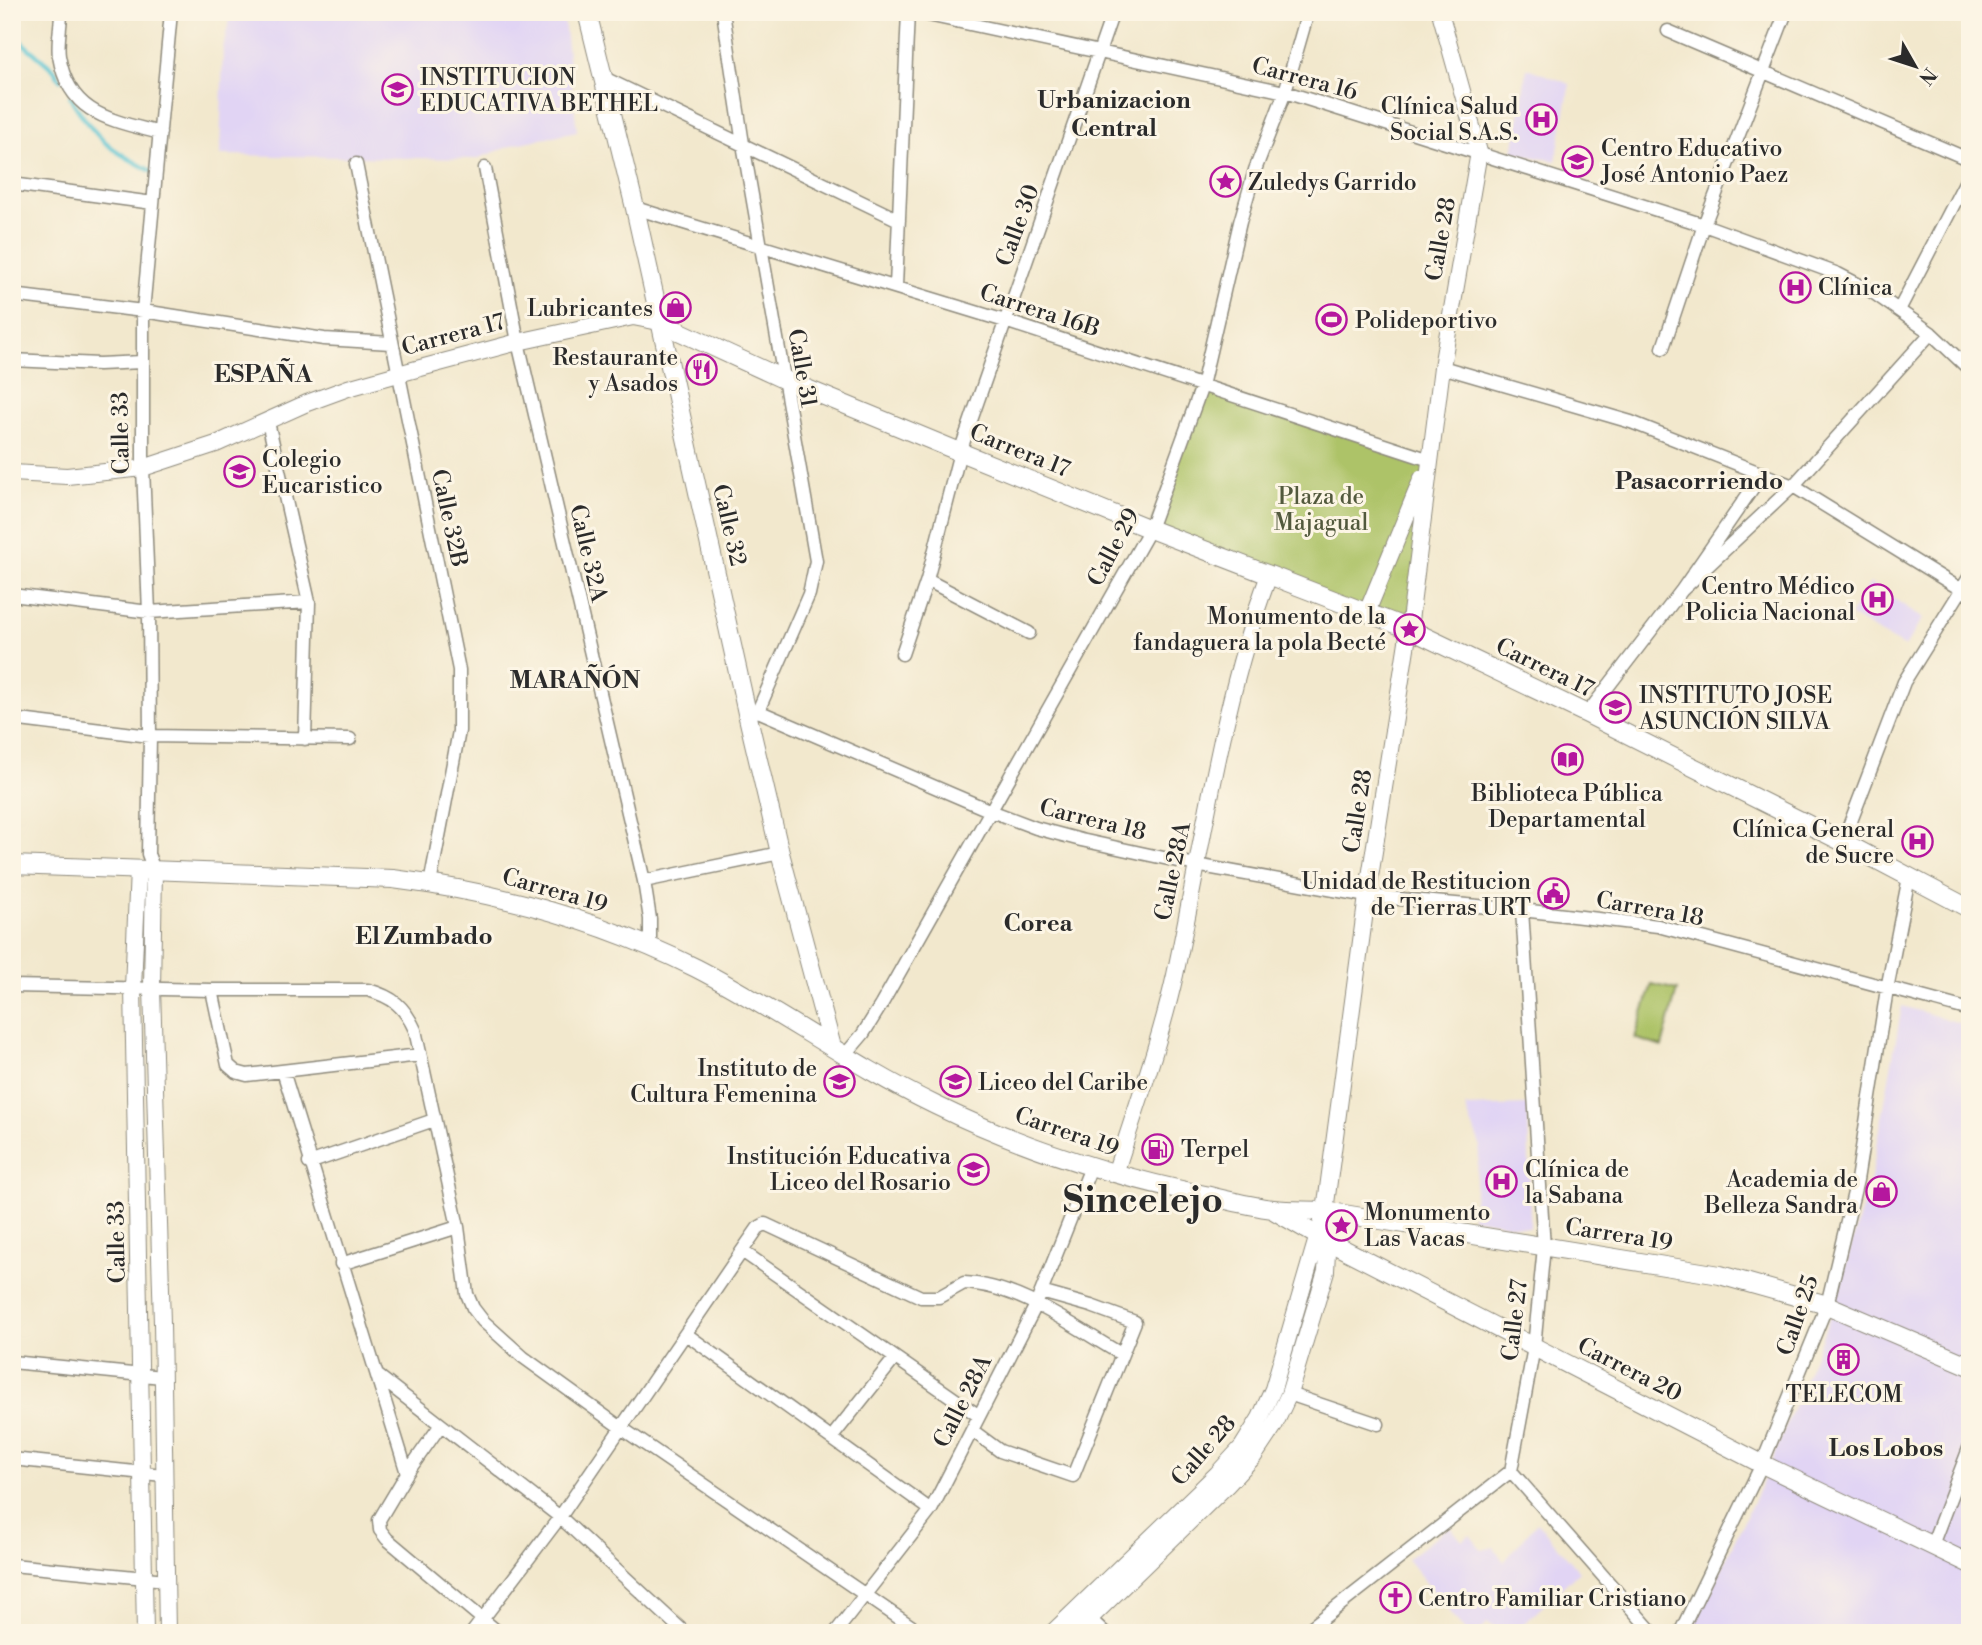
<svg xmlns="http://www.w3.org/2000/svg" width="1982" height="1645" font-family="'Libre Bodoni',serif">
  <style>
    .built { fill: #e1d4f4 }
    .green { fill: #adc368; stroke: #6c774a; stroke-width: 2 }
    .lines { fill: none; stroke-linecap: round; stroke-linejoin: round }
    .stream { stroke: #5ac5d3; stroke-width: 4.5 }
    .minor-casing { stroke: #8e8a7c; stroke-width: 15 }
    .tertiary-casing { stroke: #8e8a7c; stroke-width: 18 }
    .secondary-casing { stroke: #8e8a7c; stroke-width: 20 }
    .minor { stroke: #fff; stroke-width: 12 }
    .tertiary { stroke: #fff; stroke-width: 16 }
    .secondary { stroke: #fff; stroke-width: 18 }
    .labels { text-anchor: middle; stroke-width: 6; stroke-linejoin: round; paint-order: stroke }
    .poi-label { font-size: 23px; fill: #2b2b2b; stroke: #fcf5e5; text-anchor: start }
    .street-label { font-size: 23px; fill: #2b2b2b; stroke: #fcf5e5 }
    .park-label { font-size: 23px; fill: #52593d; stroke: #fcf5e5 }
    .neighbourhood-label { font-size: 24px; font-weight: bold; fill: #2b2b2b; stroke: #fcf5e5 }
    .town-label { font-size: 37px; font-weight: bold; fill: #2b2b2b; stroke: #fcf5e5 }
  </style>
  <rect width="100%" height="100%" fill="#fcf5e5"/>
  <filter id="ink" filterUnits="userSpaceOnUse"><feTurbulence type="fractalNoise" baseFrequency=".0143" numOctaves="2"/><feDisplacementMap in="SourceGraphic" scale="14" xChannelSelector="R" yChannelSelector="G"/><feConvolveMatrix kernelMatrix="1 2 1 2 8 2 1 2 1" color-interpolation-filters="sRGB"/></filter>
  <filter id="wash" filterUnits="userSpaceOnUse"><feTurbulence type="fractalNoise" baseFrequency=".00686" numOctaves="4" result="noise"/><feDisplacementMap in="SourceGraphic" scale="28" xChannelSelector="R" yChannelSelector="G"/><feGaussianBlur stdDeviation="1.57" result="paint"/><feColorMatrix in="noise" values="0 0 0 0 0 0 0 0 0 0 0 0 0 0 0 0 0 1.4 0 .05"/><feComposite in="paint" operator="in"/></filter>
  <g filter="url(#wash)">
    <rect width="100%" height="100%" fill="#f2e8cd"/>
    <path class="built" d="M231 12H563L577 131 516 144 476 159 220 155 223 48Z
      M1527 68 1570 84 1556 161 1513 153Z
      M1870 583 1923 618 1905 647 1850 616Z
      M1902 1006 1970 1026V1633H1691L1769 1468 1834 1307 1872 1174Z
      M1528 1105 1530 1228 1472 1218 1480 1145 1465 1107Z
      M1537 1522 1579 1571 1515 1633H1507L1487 1623 1478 1633H1467L1407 1559 1450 1526 1462 1541 1470 1535 1482 1550 1494 1547 1504 1562Z"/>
    <path class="green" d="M1202 386 1430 460 1409 629 1150 529Z
      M1652 984 1677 990 1662 1047 1635 1038Z"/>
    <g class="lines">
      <path class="stream" d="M12 34 54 70 60 80
        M70 97C97 141 108 148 153 172"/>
    </g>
  </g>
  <g filter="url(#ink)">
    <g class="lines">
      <defs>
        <path id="minor" d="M61 12C61 26 57 43 59 56 69 115 111 120 160 133
          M723 12 743 144 816 561 809 594 758 711 752 712
          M914 12 1285 92 1704 225 1838 274 1871 291 1931 333 1970 370
          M1668 31 1970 160
          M602 77 899 220
          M356 164 459 670V731L430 884
          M485 168 518 342 644 881 650 919V947
          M12 184 153 203
          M635 208 1005 321 1430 460
          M896 286 908 12
          M12 295 143 311 324 339 391 343
          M1899 310 1970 173
          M1663 348 1704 225 1786 12
          M12 360 99 364 142 362
          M1442 367 1631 422 1793 486 1970 595
          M268 422 309 602 305 739
          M927 580 1029 633
          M1682 590 1793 486 1931 333
          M12 595 149 612 309 602
          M902 654 927 580 960 452 1113 12
          M758 711 991 811 1036 828 1081 840 1196 865 1367 896 1522 910 1658 926 1970 1010
          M1587 714 1682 590 1763 473
          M12 719 150 736 350 739
          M1843 842 1904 682 1970 576
          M154 870 148 854 150 736 149 612 143 468V311L171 12
          M644 881 780 853
          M12 986 212 990H368C393 997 404 1006 415 1030L458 1227 467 1294 473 1308 483 1321 523 1357 620 1427 921 1633
          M212 990 228 1065 236 1072 247 1075 420 1055
          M846 1054 863 1034 881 1005 1150 529 1202 386 1240 222 1255 170 1285 92 1308 12
          M283 1071 407 1473
          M309 1163 434 1120
          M742 1251 979 1416
          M341 1264 458 1227
          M686 1334 931 1510
          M12 1362 162 1377
          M377 1375 560 1517 685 1633
          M1289 1394 1378 1424
          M440 1426 407 1473 379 1520 380 1530 387 1539 499 1633
          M973 1431 1000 1451 1073 1476 1135 1322 1091 1306 1041 1292
          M832 1437 895 1358
          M12 1459 163 1475
          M1511 1471 1653 1633
          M1932 1545 1970 1446
          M12 1565 166 1580
          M1085 1614 1105 1633
          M472 1633 560 1517 742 1251 758 1228 765 1224 921 1297H939L964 1283C1019 1285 1074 1327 1121 1354
          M835 1633 931 1510 1036 1305 1091 1167
          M1304 1633 1511 1471 1534 1347 1544 1247 1522 910
          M1680 1633 1762 1464 1827 1305 1857 1180 1887 989 1909 877"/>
        <path id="tertiary" d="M12 473 67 476 143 468 216 444 307 403 348 388 398 374 518 342 633 317 659 322
          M1367 612 1422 478
          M138 869 133 988 145 1633
          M154 870 152 988 162 1323 167 1633
          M1115 1174C1136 1108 1160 1042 1175 975 1204 841 1221 703 1269 575
          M1052 1633 1217 1474 1242 1447 1260 1418 1273 1389 1325 1211 1367 896 1409 629 1442 367 1479 152 1440 12
          M1075 1633 1227 1485 1254 1456 1274 1426 1289 1394 1326 1271 1328 1231"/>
        <path id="secondary" d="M587 12 635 208 747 713 780 853 832 1047
          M659 322 783 379 960 452 1150 529 1409 629 1587 714 1843 842 1970 909
          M12 865 393 879C497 892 602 921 696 968 778 1010 852 1065 935 1105 1021 1147 1111 1176 1205 1195 1227 1200 1250 1206 1273 1209 1290 1211 1308 1210 1325 1211L1720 1275 1827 1305 1970 1366
          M1275 1211 1318 1236 1762 1464 1970 1564"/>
      </defs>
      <use href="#minor" class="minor-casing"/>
      <use href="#tertiary" class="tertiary-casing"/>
      <use href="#secondary" class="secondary-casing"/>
      <use href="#minor" class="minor"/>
      <use href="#tertiary" class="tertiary"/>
      <use href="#secondary" class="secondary"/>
    </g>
  </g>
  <defs>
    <symbol id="university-ring" viewBox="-11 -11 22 22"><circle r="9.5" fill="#fcf5e5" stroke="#b5179e" stroke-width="1.5"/><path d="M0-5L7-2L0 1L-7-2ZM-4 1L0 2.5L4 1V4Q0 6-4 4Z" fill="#b5179e"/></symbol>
    <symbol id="hospital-ring" viewBox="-11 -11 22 22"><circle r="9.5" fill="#fcf5e5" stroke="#b5179e" stroke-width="1.5"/><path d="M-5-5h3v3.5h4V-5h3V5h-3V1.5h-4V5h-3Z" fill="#b5179e"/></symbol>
    <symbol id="sight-ring" viewBox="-11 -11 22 22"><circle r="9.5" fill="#fcf5e5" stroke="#b5179e" stroke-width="1.5"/><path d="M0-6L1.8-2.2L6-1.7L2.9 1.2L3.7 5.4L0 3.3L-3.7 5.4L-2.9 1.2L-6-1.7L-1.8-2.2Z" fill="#b5179e"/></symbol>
    <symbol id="shop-ring" viewBox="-11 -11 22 22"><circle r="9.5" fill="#fcf5e5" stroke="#b5179e" stroke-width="1.5"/><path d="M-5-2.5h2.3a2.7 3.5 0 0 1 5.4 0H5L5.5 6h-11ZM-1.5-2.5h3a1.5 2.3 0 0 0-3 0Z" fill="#b5179e"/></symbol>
    <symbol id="stadium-ring" viewBox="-11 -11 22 22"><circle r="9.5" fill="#fcf5e5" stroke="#b5179e" stroke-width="1.5"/><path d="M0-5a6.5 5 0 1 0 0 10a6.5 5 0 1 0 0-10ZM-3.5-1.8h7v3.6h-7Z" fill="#b5179e"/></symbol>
    <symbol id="restaurant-ring" viewBox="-11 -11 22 22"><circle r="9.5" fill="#fcf5e5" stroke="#b5179e" stroke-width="1.5"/><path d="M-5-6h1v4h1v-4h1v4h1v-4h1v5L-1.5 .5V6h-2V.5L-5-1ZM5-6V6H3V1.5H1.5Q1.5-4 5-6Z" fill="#b5179e"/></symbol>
    <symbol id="school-ring" viewBox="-11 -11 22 22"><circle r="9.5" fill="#fcf5e5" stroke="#b5179e" stroke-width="1.5"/><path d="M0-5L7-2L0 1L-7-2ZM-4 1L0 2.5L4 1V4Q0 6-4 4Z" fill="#b5179e"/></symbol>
    <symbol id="library-ring" viewBox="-11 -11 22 22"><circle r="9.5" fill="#fcf5e5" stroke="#b5179e" stroke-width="1.5"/><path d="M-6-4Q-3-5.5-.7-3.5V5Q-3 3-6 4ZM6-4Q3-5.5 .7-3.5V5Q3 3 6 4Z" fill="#b5179e"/></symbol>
    <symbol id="civic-ring" viewBox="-11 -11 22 22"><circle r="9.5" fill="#fcf5e5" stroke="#b5179e" stroke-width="1.5"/><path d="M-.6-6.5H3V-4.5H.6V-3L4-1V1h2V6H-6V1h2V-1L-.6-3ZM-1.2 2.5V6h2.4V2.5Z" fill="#b5179e"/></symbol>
    <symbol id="fuel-ring" viewBox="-11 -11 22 22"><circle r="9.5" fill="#fcf5e5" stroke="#b5179e" stroke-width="1.5"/><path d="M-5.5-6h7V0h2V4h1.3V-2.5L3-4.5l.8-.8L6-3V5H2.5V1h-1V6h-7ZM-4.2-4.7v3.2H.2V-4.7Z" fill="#b5179e"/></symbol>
    <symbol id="building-ring" viewBox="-11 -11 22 22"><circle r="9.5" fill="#fcf5e5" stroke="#b5179e" stroke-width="1.5"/><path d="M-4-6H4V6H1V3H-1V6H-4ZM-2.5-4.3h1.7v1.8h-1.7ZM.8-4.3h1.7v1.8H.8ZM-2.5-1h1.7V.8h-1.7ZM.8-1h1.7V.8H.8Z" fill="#b5179e"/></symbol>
    <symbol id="church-ring" viewBox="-11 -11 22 22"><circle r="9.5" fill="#fcf5e5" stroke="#b5179e" stroke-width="1.5"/><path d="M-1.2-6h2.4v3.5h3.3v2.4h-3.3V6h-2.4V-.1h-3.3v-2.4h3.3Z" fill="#b5179e"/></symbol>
  </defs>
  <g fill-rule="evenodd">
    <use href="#university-ring" x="380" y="72" width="35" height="35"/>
    <use href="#hospital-ring" x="1524" y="102" width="35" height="35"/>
    <use href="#university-ring" x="1560" y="144" width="35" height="35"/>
    <use href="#sight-ring" x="1208" y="164" width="35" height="35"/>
    <use href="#hospital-ring" x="1778" y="270" width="35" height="35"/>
    <use href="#shop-ring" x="658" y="290" width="35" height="35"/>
    <use href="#stadium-ring" x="1314" y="302" width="35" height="35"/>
    <use href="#restaurant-ring" x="684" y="352" width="35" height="35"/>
    <use href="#school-ring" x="222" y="454" width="35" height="35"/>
    <use href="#hospital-ring" x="1860" y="582" width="35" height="35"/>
    <use href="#sight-ring" x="1392" y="612" width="35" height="35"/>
    <use href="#university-ring" x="1598" y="690" width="35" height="35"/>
    <use href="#library-ring" x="1550" y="742" width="35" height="35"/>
    <use href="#hospital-ring" x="1900" y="824" width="35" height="35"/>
    <use href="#civic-ring" x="1536" y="876" width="35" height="35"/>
    <use href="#university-ring" x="822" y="1064" width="35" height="35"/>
    <use href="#university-ring" x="938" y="1064" width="35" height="35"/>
    <use href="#fuel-ring" x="1140" y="1132" width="35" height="35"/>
    <use href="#school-ring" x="956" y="1152" width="35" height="35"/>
    <use href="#hospital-ring" x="1484" y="1164" width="35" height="35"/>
    <use href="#shop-ring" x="1864" y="1174" width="35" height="35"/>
    <use href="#sight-ring" x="1324" y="1208" width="35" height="35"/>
    <use href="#building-ring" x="1826" y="1342" width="35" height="35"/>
    <use href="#church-ring" x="1378" y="1580" width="35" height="35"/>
  </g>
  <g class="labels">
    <g class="poi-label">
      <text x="420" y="85">INSTITUCION<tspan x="420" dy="26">EDUCATIVA BETHEL</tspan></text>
      <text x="1518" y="114" text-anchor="end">Clínica Salud<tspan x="1518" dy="26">Social S.A.S.</tspan></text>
      <text x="1601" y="156">Centro Educativo<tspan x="1601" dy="26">José Antonio Paez</tspan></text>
      <text x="1248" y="190">Zuledys Garrido</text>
      <text x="1818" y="295">Clínica</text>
      <text x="653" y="316" text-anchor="end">Lubricantes</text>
      <text x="1355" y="328">Polideportivo</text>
      <text x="678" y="365" text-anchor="end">Restaurante<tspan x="678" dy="26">y Asados</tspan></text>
      <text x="262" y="467">Colegio<tspan x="262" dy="26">Eucaristico</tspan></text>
      <text x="1855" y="594" text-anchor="end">Centro Médico<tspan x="1855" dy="26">Policia Nacional</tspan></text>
      <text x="1386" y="624" text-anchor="end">Monumento de la<tspan x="1386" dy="26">fandaguera la pola Becté</tspan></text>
      <text x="1639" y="703">INSTITUTO JOSE<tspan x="1639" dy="26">ASUNCIÓN SILVA</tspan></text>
      <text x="1567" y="801" text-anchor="middle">Biblioteca Pública<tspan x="1567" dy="26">Departamental</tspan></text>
      <text x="1894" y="837" text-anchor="end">Clínica General<tspan x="1894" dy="26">de Sucre</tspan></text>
      <text x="1531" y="889" text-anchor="end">Unidad de Restitucion<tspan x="1531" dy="26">de Tierras URT</tspan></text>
      <text x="817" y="1076" text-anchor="end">Instituto de<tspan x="817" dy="26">Cultura Femenina</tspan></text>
      <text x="978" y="1090">Liceo del Caribe</text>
      <text x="1181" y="1157">Terpel</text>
      <text x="951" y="1164" text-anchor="end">Institución Educativa<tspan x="951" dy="26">Liceo del Rosario</tspan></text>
      <text x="1525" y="1177">Clínica de<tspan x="1525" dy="26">la Sabana</tspan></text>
      <text x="1858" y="1187" text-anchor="end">Academia de<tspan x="1858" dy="26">Belleza Sandra</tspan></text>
      <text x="1364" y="1220">Monumento<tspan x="1364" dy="26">Las Vacas</tspan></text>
      <text x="1844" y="1402" text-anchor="middle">TELECOM</text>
      <text x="1418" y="1606">Centro Familiar Cristiano</text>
    </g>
    <g class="street-label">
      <text transform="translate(1305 78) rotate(15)" y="8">Carrera 16</text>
      <text transform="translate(1017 225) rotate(-70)" y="8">Calle 30</text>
      <text transform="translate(1440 239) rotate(-80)" y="8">Calle 28</text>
      <text transform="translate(1040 310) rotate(18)" y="8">Carrera 16B</text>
      <text transform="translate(453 334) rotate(-15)" y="8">Carrera 17</text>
      <text transform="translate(803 368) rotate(80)" y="8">Calle 31</text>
      <text transform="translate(120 433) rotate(-91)" y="8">Calle 33</text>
      <text transform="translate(1020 450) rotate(22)" y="8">Carrera 17</text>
      <text transform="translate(450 518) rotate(78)" y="8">Calle 32B</text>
      <text transform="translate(730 525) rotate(77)" y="8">Calle 32</text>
      <text transform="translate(1113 547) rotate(-62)" y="8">Calle 29</text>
      <text transform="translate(589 553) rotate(77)" y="8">Calle 32A</text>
      <text transform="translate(1545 667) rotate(26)" y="8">Carrera 17</text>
      <text transform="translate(1357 811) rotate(-81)" y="8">Calle 28</text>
      <text transform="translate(1093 819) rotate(14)" y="8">Carrera 18</text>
      <text transform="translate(1172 871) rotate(-78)" y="8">Calle 28A</text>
      <text transform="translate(555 890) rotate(16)" y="8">Carrera 19</text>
      <text transform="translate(1650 908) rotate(10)" y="8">Carrera 18</text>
      <text transform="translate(1067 1131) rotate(19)" y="8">Carrera 19</text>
      <text transform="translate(1619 1234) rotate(9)" y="8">Carrera 19</text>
      <text transform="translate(116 1242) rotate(-91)" y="8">Calle 33</text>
      <text transform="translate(1797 1315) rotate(-71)" y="8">Calle 25</text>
      <text transform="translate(1514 1320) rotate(-83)" y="8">Calle 27</text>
      <text transform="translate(1630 1369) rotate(27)" y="8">Carrera 20</text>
      <text transform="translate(962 1401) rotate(-63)" y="8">Calle 28A</text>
      <text transform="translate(1203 1450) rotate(-49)" y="8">Calle 28</text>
    </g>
    <g class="park-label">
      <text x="1321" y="504">Plaza de<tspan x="1321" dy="26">Majagual</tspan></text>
    </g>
    <g class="neighbourhood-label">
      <text x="1114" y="108">Urbanizacion<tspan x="1114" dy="28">Central</tspan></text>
      <text x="263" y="382">ESPAÑA</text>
      <text x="1699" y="489">Pasacorriendo</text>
      <text x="575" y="688">MARAÑÓN</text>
      <text x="1038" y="931">Corea</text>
      <text x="424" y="944">El Zumbado</text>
      <text x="1886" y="1456">Los Lobos</text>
    </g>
    <g class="town-label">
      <text x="1143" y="1212">Sincelejo</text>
    </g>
  </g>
  <rect width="1982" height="1645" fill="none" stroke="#fcf5e5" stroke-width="42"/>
  <g transform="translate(1915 66) rotate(129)" stroke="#fcf5e5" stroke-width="5" paint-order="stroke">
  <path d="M0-5L12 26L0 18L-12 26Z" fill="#2b2b2b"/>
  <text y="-10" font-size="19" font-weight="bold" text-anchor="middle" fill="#2b2b2b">N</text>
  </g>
</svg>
